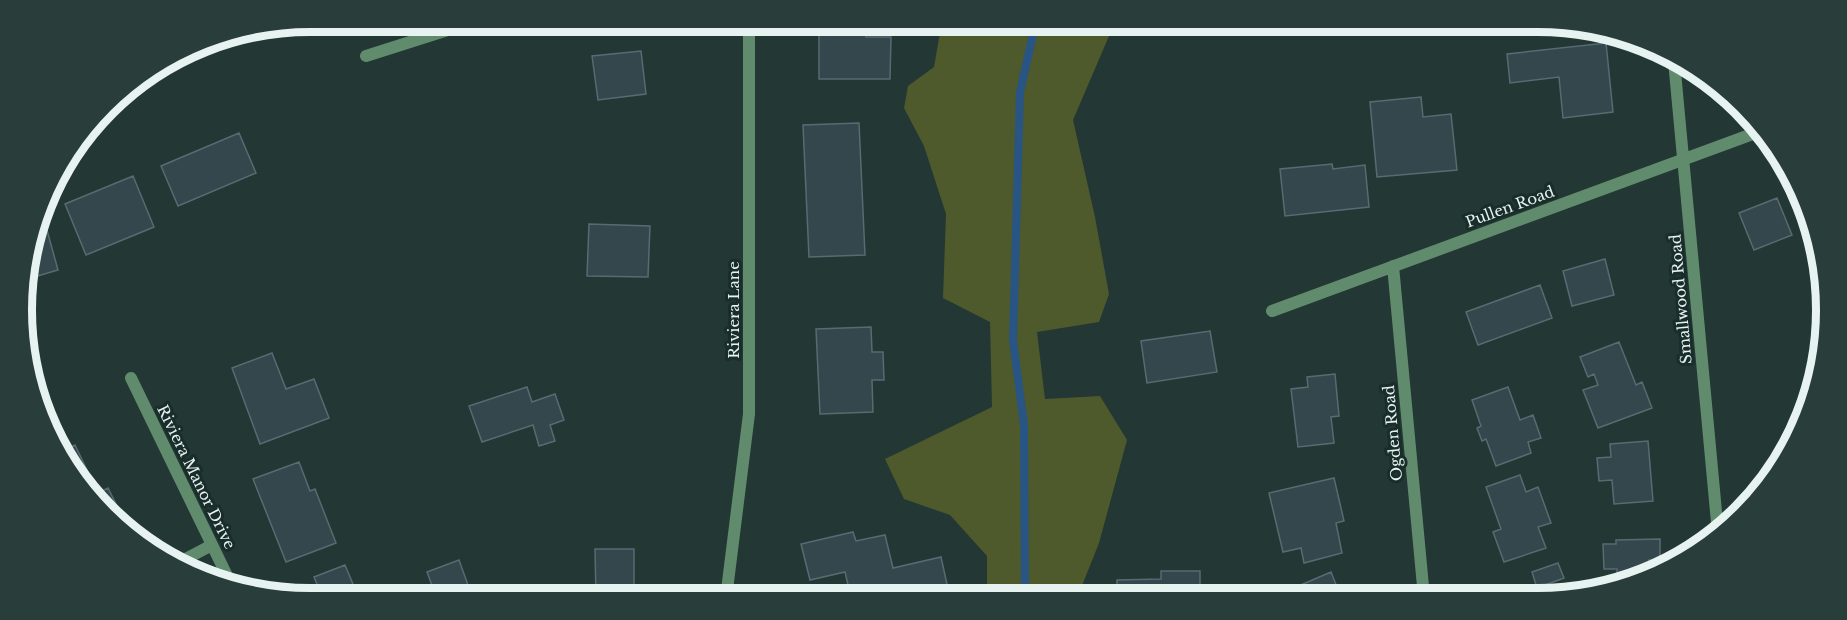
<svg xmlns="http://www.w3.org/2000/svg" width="1847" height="620" font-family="'Libre Baskerville',serif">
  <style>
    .green { fill: #4e5a2b }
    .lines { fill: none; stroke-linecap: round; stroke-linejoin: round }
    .stream { stroke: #285583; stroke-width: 8 }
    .building { fill: #34474d; stroke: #586b72; stroke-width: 1.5 }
    .minor { stroke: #608c6d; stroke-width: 12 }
    .labels { text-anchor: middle; stroke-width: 6; stroke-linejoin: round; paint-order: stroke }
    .street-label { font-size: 15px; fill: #e7f3f1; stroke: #192d2a }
    .rim { fill: none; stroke: #e7f3f1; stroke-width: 8 }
  </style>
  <rect width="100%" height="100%" fill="#233734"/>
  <path class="green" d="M942 21H1123L1109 36 1073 120 1095 217 1109 294 1099 322 1037 332 1045 399 1100 396 1127 440 1099 543 1077 598H987V556L950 515 904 499 885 459 992 407 990 322 943 298 946 214 924 146 904 108 908 86 934 67Z"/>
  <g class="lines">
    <path class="stream" d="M1025 598 1024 425 1013 340 1020 92 1036 21"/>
  </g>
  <path class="building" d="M819 21H866V37H891L890 79H819Z
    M1463 21H1491L1467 31Z
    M1606 43 1613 112 1563 118 1559 77 1510 83 1507 54Z
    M641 51 646 94 598 100 592 56Z
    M1421 97 1423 117 1451 114 1457 170 1377 177 1370 102Z
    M859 123 865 255 809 257 803 125Z
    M239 133 256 173 178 206 161 166Z
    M1332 164 1333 169 1365 165 1369 207 1285 216 1280 169Z
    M133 176 154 227 86 255 65 204Z
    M1777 198 1792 235 1754 250 1739 213Z
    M42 212 58 270 24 280 23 273Z
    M589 224 650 226 648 277 587 276Z
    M1605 259 1614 295 1572 306 1563 271Z
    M1540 285 1552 318 1478 345 1466 312Z
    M871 327 872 352H883L884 380H872L873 412 820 414 816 329Z
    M1210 331 1217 372 1147 383 1141 341Z
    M1619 342 1636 385 1642 382 1652 408 1598 428 1583 390 1598 385 1594 374 1588 377 1580 357Z
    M272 353 286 389 314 379 329 418 260 444 232 368Z
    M1335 374 1339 416 1331 417 1334 443 1298 447 1291 389 1308 387 1307 377Z
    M527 387 532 402 555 394 564 420 550 425 555 441 539 446 533 425 482 442 469 406Z
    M1508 387 1520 420 1533 415 1541 438 1528 442 1531 453 1496 466 1486 439 1482 441 1477 428 1481 426 1472 400Z
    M1807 407 1798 429 1795 409Z
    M1648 441 1653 501 1614 504 1612 480 1599 481 1597 458 1611 457 1610 444Z
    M75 445 98 493 108 488 124 520 121 522 70 471 61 451Z
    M299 462 310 491 315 489 336 543 286 562 253 479Z
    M1520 475 1526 492 1538 487 1551 523 1538 527 1546 548 1504 562 1493 532 1501 529 1486 487Z
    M1334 478 1344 521 1336 523 1342 553 1304 563 1301 548 1283 552 1269 493Z
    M853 532 856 541 885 535 893 568 941 557 950 598H851L845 572 810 580 801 544Z
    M1660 539V559L1649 560V563H1660V571L1617 584V569H1604L1603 544H1616V540Z
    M595 549H634V598H596Z
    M459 560 473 599H437L427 572Z
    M1558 563 1564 578 1537 588 1532 572Z
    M345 565 358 596 373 590 377 599H323L314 577Z
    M1161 571H1200V597H1117V580L1161 579Z
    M1331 572 1341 597H1292L1289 590Z"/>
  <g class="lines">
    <path class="minor" d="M366 56 476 21
      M1674 61 1718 533
      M1393 266 1424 597
      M1272 311 1758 132
      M131 378 233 588
      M178 563 212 545
      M726 598 749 414V21"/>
  </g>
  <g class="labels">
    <g class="street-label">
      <text transform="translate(1510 207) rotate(-20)" y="5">Pullen Road</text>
      <text transform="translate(1681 299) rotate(-95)" y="5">Smallwood Road</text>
      <text transform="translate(734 310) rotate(-90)" y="5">Riviera Lane</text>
      <text transform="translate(1393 433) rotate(-95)" y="5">Ogden Road</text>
      <text transform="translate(196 477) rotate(64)" y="5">Riviera Manor Drive</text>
    </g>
  </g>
  <path d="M0 0H1847V620H0ZM310 32H1538A278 278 0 0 1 1816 310V310A278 278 0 0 1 1538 588H310A278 278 0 0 1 32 310V310A278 278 0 0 1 310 32Z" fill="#293d3a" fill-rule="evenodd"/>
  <path class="rim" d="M310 32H1538A278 278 0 0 1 1816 310V310A278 278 0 0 1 1538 588H310A278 278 0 0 1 32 310V310A278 278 0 0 1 310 32Z"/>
</svg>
